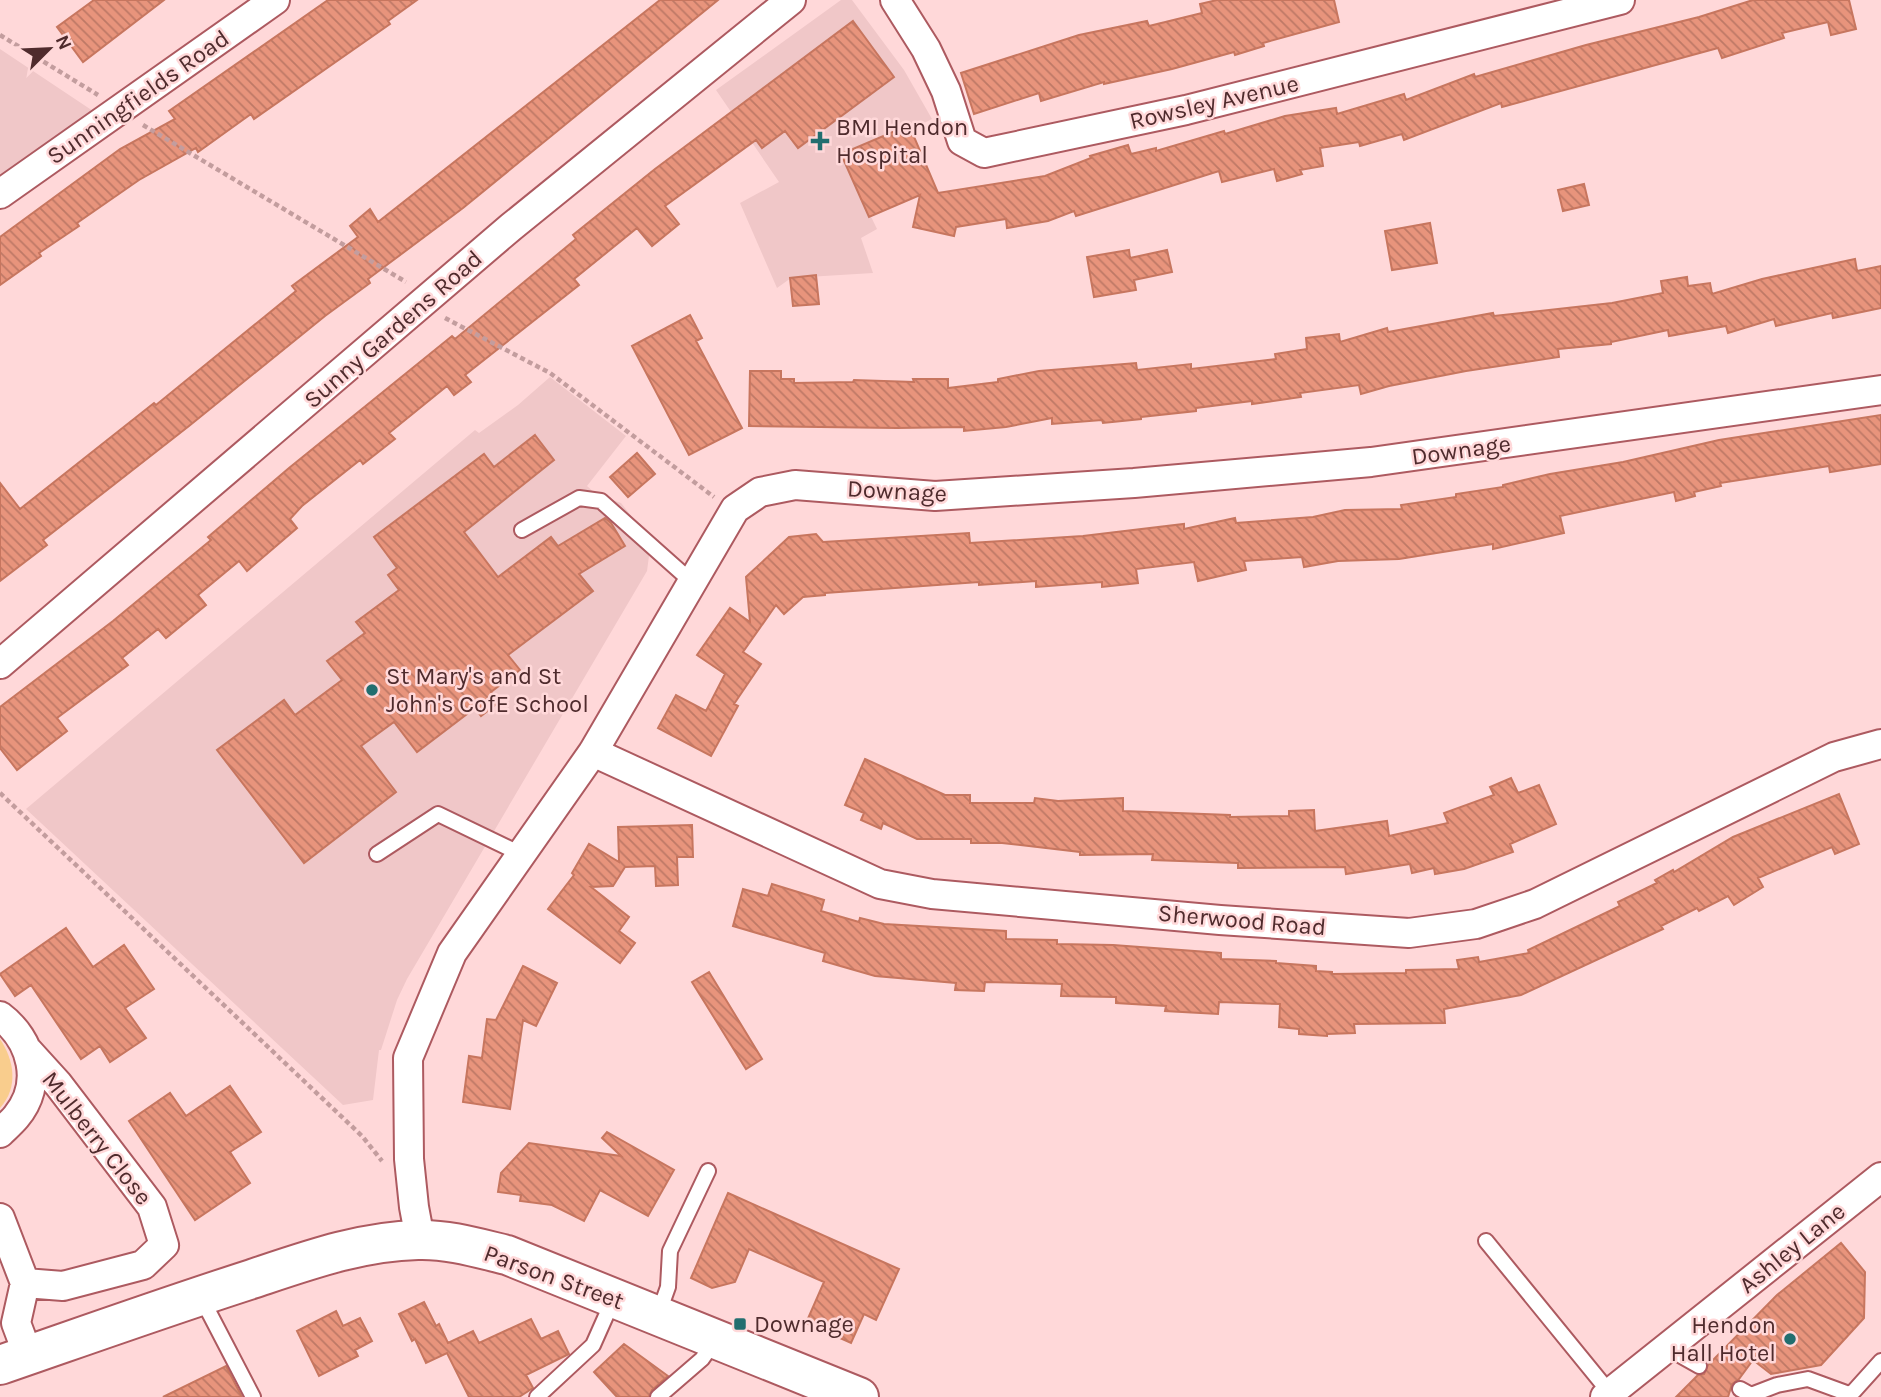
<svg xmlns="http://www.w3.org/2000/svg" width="1881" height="1397" font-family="Karla,sans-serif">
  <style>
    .built { fill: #f0c7c8 }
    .green { fill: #f9cd8d }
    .building { fill: url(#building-back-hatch); stroke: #c7765f; stroke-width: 2 }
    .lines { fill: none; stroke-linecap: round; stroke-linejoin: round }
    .service-casing { stroke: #ad5a60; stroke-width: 18 }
    .minor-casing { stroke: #ad5a60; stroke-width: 32 }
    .secondary-casing { stroke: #ad5a60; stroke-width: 42 }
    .path { stroke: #c39d9e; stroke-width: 4.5; stroke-dasharray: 5 3.5; stroke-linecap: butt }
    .service { stroke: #fff; stroke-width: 14 }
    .minor { stroke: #fff; stroke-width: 28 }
    .secondary { stroke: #fff; stroke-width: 38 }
    .poi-dot { fill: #226e6f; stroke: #ffd8d9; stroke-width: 2.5 }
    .labels { text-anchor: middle; stroke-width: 5; stroke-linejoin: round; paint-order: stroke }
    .street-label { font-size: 24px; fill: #4f2b2d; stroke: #ffd8d9 }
    .poi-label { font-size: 24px; fill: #4f2b2d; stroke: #ffd8d9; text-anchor: start }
  </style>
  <defs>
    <pattern id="building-back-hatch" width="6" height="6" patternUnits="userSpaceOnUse" patternTransform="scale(1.75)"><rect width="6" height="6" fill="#e8947c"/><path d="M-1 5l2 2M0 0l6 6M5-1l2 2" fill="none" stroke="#be7966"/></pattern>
  </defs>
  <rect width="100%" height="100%" fill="#ffd8d9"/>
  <path class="built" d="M841 0H852L904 70 932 119 845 163 877 229 861 238 873 273 791 278 777 288 740 203 779 182 716 90Z
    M0 49 96 113 0 182Z
    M550 377 626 436 587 486 597 495 621 503 651 541 647 571 407 979 397 1000 381 1050H379L373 1100 343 1105 26 809 475 430 479 433 518 405Z"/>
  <path class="green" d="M0 1039C14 1060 19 1087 0 1108Z"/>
  <path class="building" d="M94 0H164L83 62 57 27Z
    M328 0H417L388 21 390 24 254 119 251 114 198 152 196 148 139 180 77 223 79 226 39 253 41 256 0 285V237L120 149 175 119 169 111Z
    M660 0H718L463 208 368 279 370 283 325 316 189 426 43 540 47 545 0 581V483L20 509 154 403 156 405 296 291 292 286 358 237 350 226 370 209 378 222Z
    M1217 0H1334L1339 22 1263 43 1264 46 1235 55 1234 52 1172 69 1104 84V82L1041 101 1039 93 974 114 961 73 1079 35 1147 21 1149 26 1202 13 1200 4Z
    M1753 0H1849L1856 29 1831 35 1828 22 1782 33 1784 38 1722 58 1718 48 1502 107 1501 103 1404 140 1402 134 1360 146 1359 142 1320 148 1323 166 1300 170 1302 174 1277 181 1274 169 1222 182 1219 171 1076 216 1074 211 1048 221 1007 228 1006 219 956 227 954 236 913 227 920 195 869 217 841 154 909 125 938 193 1045 176 1091 158 1090 156 1128 145 1131 154 1156 148V151L1224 131 1225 134 1285 116 1336 108 1337 114 1404 94 1406 100 1474 74 1475 77 1586 45 1699 17Z
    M853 21 894 77 798 148 785 131 762 148 756 140 665 206 679 224 652 246 637 228 574 279 579 285 465 375 471 382 454 395 447 386 389 433 395 439 363 464 360 460 302 506 290 519 297 528 247 571 239 561 198 595 206 605 166 638 158 629 122 658 128 665 57 718 67 731 17 770 0 748V707L113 621 211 540 208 537 289 468 452 336 455 339 576 239 573 235 655 169Z
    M1584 184 1589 205 1563 211 1558 190Z
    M1430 223 1437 263 1392 270 1385 231Z
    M1129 250 1130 258 1167 250 1172 272 1134 280 1136 290 1094 297 1087 257Z
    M1855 259 1857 271 1881 266V308L1833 318 1832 313 1776 326 1774 319 1728 333 1726 326 1669 336 1668 330 1611 342V344L1558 349 1559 357 1466 371 1389 386 1361 394 1359 385 1300 393 1301 397 1252 404V401L1196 408V411L1141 417V419L1103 423 1102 420 1052 424V418L1006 427 964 431V427L897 428 749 426 750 371H781V379H794V383L853 382 854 380 914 382 913 379H948V388L998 382V379L1039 371 1136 363 1137 370 1191 364V369L1276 359 1275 354 1307 349 1306 338 1339 334 1340 342 1387 328 1388 332 1493 313 1494 316 1612 303 1663 293 1661 281 1687 277 1688 286 1710 283 1712 294 1762 279Z
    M816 275 819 304 793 306 790 278Z
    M690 315 702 338 696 341 742 428 689 455 632 346Z
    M1881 415V464L1830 472 1829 466 1720 483 1721 486 1694 492 1695 496 1676 501 1674 492 1560 516 1564 533 1493 549V544L1399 559 1338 561 1304 567 1302 557 1244 561 1246 570 1198 581 1194 562 1136 569 1138 583 1102 587V582L1036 587V581L979 585V582L825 593V595L803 597 784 614 776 605 743 652 761 664 734 704 738 706 711 756 658 728 676 695 706 711 725 674 697 655 730 608 750 622 746 577 789 537 816 534 823 542 969 533 970 543 1083 536 1184 524V529L1235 518 1236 523 1313 517 1345 510 1402 509 1401 505 1456 497V494L1503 487V485L1550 474 1623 462 1719 440Z
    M535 435 554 460 464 532 498 577 551 537 558 546 605 518 611 523 625 546 579 574 593 591 508 655 520 670 491 692 499 702 481 716 475 708 417 752 394 722 361 746 396 792 304 863 217 750 284 700 295 715 342 680 327 661 365 633 356 622 399 590 388 575 397 568 374 537 484 454 494 467Z
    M637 453 655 474 628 497 610 477Z
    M865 759 945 795H970V803H1034L1035 798 1058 801 1123 798V811L1230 815V817L1289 816V811L1314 810 1315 831 1387 821 1389 836 1448 823 1444 813 1494 795 1490 787 1511 778 1518 793 1539 785 1556 824 1510 844 1513 852 1464 869 1435 874 1434 868 1412 873 1410 864 1346 874 1345 867 1238 868V863L1152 860 1153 854 1080 855V852L1002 843H971V839H917L883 823 881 829 861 820 864 813 845 805Z
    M1839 794 1859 844 1835 854 1832 847 1758 878 1763 887 1734 905 1728 896 1699 911 1697 908 1661 926 1663 929 1521 995 1444 1009 1445 1023 1354 1024 1355 1033 1327 1034V1036L1299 1034V1029L1279 1027 1280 1004 1219 1002 1218 1014 1165 1011 1166 1006 1116 1003V997L1061 996 1062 984 985 982 984 991 955 990 956 983 875 976 823 961 825 953 733 926 743 889 768 896 772 884 824 900 821 911 859 922 860 918 884 924 1006 931V939L1057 940V944L1113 945 1221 953V959L1276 961V963L1316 966V971L1332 972V974L1406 973V970L1459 969 1457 960 1478 957 1479 962 1529 953 1528 950 1620 906 1618 902 1657 883 1655 880 1673 870 1674 872 1733 837Z
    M692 825 693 857H677L678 885 656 886 655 866 625 867 613 886 591 887 629 917 619 931 635 943 620 963 548 909 574 875 572 873 589 844 619 862 618 827Z
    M66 928 93 967 124 945 154 989 125 1008 146 1038 110 1062 100 1046 81 1059 31 985 15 996 0 974Z
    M523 966 557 983 536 1026 523 1020 510 1109 463 1102 469 1056 482 1058 487 1019 496 1020Z
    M709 972 762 1059 746 1069 692 982Z
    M230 1086 261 1132 230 1152 250 1183 195 1220 129 1121 170 1093 186 1116Z
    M607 1132 674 1170 648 1216 600 1190 584 1221 552 1205 520 1201 521 1195 498 1192 501 1173 529 1143 621 1156 602 1138Z
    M728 1193 899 1269 876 1320 864 1314 851 1343 806 1323 824 1282 749 1249 735 1282 712 1288 691 1278Z
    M1841 1243 1865 1272 1864 1318 1821 1365 1771 1374 1753 1360 1739 1379 1732 1384 1728 1397H1676L1698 1375 1704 1374 1708 1365 1777 1295Z
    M424 1302 436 1326 439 1324 448 1343 473 1331 479 1343 531 1319 541 1339 558 1331 569 1354 526 1375 533 1388 519 1397H469L447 1353 426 1363 415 1339 412 1341 399 1314Z
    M336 1311 343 1326 360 1318 372 1341 355 1350 358 1356 319 1376 297 1331Z
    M624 1344 668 1376 652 1390 649 1397H617L594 1372Z
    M226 1366 242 1397H163Z"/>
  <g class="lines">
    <defs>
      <path id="service" d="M522 530 579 498 601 501 692 582
        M377 854 438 814 521 854
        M1486 1241 1610 1393
        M202 1299 253 1397
        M658 1315 668 1287 670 1251 708 1171
        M1667 1348 1699 1366
        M1740 1389 1751 1395 1777 1385 1808 1379 1849 1394 1854 1391 1881 1361
        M537 1397 593 1345 613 1300
        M658 1397 702 1359 714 1342"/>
      <path id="minor" d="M895 0 926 49 946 91 962 141 984 153 1186 110 1620 0
        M0 194 275 0
        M0 664 511 227 791 0
        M593 752 880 884 932 894 1220 920 1409 933 1476 924 1535 904 1834 757 1881 744
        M0 1016C32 1040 44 1084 16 1117 11 1123 5 1128 0 1133
        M0 1218 25 1283
        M420 1239 414 1207 409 1159 408 1058 452 953 593 752 735 509 760 492 795 485 935 496 1134 483 1371 462 1881 390
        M28 1355 16 1323 25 1283 63 1286 143 1265 164 1245 152 1207 58 1084 28 1051
        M1605 1397 1881 1177"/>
      <path id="secondary" d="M0 1365C84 1336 168 1306 252 1279 306 1261 361 1241 418 1240 448 1239 478 1248 507 1255L859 1397"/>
    </defs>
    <use href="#service" class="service-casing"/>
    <use href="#minor" class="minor-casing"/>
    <use href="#secondary" class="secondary-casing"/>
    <path class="path" d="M0 35 98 95
      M143 125 406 282
      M445 318 550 373 714 497
      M0 793 362 1136 382 1161"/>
    <use href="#service" class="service"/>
    <use href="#minor" class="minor"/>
    <use href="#secondary" class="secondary"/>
  </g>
  <g class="poi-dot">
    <path d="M816.5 130.5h7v7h7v7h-7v7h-7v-7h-7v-7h7z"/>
    <circle cx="372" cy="690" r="7"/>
    <rect x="733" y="1317" width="14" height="14" rx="3.5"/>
    <circle cx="1790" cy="1339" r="7"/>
  </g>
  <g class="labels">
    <g class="street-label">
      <text transform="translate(138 97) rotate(-35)" y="8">Sunningfields Road</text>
      <text transform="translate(1214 102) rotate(-13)" y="8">Rowsley Avenue</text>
      <text transform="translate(393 329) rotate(-41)" y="8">Sunny Gardens Road</text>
      <text transform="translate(1461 450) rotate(-8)" y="8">Downage</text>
      <text transform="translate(897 491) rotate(3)" y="8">Downage</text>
      <text transform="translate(1242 920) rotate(5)" y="8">Sherwood Road</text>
      <text transform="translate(97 1138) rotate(52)" y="8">Mulberry Close</text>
      <text transform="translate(1792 1248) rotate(-39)" y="8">Ashley Lane</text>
      <text transform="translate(554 1277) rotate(20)" y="8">Parson Street</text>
    </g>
    <g class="poi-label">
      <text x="836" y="135">BMI Hendon<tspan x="836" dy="28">Hospital</tspan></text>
      <text x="386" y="684">St Mary's and St<tspan x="386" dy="28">John's CofE School</tspan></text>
      <text x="754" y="1332">Downage</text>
      <text x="1776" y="1333" text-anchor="end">Hendon<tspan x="1776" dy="28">Hall Hotel</tspan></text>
    </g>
  </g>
  <g transform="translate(49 49) rotate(66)" stroke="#ffd8d9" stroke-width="5" paint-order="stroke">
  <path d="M0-5L12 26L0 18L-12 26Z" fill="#4f2b2d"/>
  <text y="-10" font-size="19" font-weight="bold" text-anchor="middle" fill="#4f2b2d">N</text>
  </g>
</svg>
